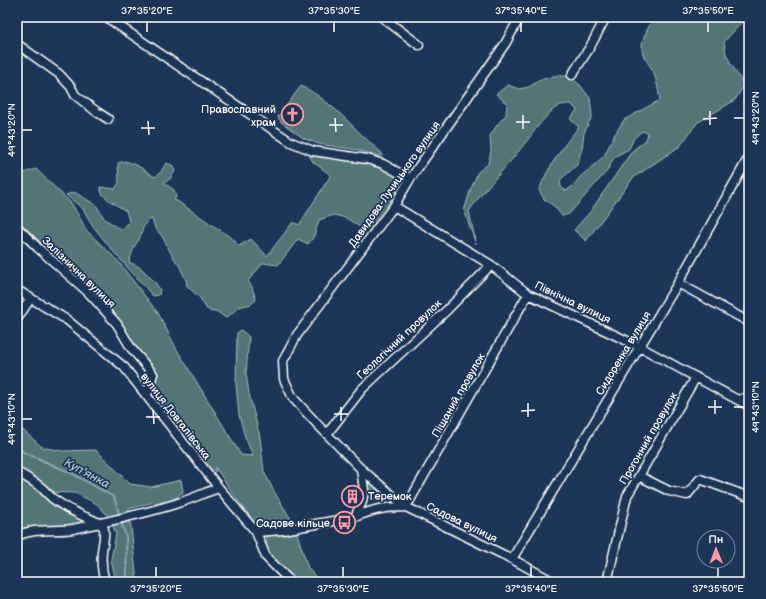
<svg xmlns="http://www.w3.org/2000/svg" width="766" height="599" font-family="'Balsamiq Sans',sans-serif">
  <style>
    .green { fill: #537474; stroke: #a9baba }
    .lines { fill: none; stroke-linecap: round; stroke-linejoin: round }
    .stream { stroke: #8ea8b8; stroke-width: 2 }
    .minor-casing { stroke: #fff; stroke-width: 11 }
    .minor { stroke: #1d3557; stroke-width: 8 }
    .ticks { fill: none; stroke: #fff; stroke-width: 1.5 }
    .labels { text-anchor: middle; stroke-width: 3.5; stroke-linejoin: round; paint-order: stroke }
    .poi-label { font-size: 11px; fill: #fff; stroke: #1d3557; text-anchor: end }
    .street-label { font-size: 11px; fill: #fff; stroke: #1d3557 }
    .water-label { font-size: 12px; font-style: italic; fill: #b4c5d0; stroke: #1d3557 }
    .neatline { fill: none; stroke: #fff; stroke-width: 1.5 }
    .ticks-label { font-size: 10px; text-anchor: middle; fill: #fff }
  </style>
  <rect width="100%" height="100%" fill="#1d3557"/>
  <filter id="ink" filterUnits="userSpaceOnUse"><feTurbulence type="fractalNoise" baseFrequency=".025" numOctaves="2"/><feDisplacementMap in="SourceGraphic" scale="8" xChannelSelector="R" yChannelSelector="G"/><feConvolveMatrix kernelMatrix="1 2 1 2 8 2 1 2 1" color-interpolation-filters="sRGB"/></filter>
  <g filter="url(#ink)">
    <path class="green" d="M654 17H749V20L741 23 724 42 726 54 731 64 744 85 735 100 697 123 680 146 633 178 586 241 574 230 590 212 632 151 646 140 648 133 642 131 634 138 629 149 614 157 607 171 569 214 562 216 554 206 544 199 539 190C548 167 563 146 579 127L570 119 577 110 571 104C564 104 559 105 554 109 540 121 530 138 518 152 502 172 484 189 469 211L476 244 464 211 470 191 478 172 488 164 491 151 490 136 497 125 506 115 507 104 496 94 508 85 519 89 529 87 540 80 558 75 570 77 580 85 590 98 592 116 584 133 582 148 577 165 560 180 561 187 566 191 573 186 580 177 594 165 604 156 615 134 624 120 660 100C658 90 657 79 652 70 649 63 643 58 642 50 641 38 649 27 654 17Z
      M301 86C333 101 355 131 382 153V156H378L357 150 319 144 303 138 281 122 278 117Z
      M226 102 313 151 366 159 410 179 377 229H363L346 218 334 215 319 220 314 236 308 244 298 239 278 265 263 263 248 281 252 287 256 300 251 304 239 307 226 318 216 311 211 312 206 308 200 298 187 286 186 280 179 265 173 257 162 236 155 228 152 219C142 222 144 230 139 239 138 241 136 244 134 247 132 252 131 257 129 262L141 268 155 282 160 290 159 295 153 296 112 250 93 226 83 209 66 195 74 192 96 205 104 218 116 227 121 229 126 226 129 221 126 211 110 201 102 194 100 187 115 189 119 183 118 163 125 161 135 164 155 177 161 172 166 163 172 165 175 171 171 178 164 183 174 190 176 197 174 200 177 201 236 241 235 242 239 246 251 239 267 256 293 222 299 225 331 175 313 162 309 155 259 125Z
      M36 169 72 204 87 231 117 260 158 313 176 348 241 455 253 456 245 437 239 415 236 384 237 333 241 330 249 337 246 373 249 394 260 437 264 472 276 495 294 524 308 568 320 582H298C290 575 269 559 267 549 266 543 266 536 265 529L254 522 229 488 215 467 216 472 205 465 149 397 154 383 113 316 49 250 17 220V171L21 174Z
      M17 425 42 447 62 451 96 450 130 484 151 487 181 480 183 492 172 501 150 503 129 509 137 582H116L111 559 116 534 109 517 97 504 75 493 47 492 100 523 17 536Z
      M369 478 387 494V499C381 503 370 501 367 494 365 489 366 482 369 478Z"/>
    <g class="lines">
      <path class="stream" d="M17 449 71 473 114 497 120 517
        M121 521 126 537 127 582"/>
      <defs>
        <path id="minor" d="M106 17 291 142 313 151 367 159 383 164 410 179
          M382 17 419 45
          M520 17 505 44 410 179 394 206 297 335 283 361 284 379 293 398 318 425 361 469 406 507 512 559 554 582
          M17 44 59 74 71 87 75 95 97 112 108 119
          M572 75 590 47 606 17
          M394 206 491 265 528 294 640 347 749 406
          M17 227 38 248 89 293 117 324 131 348 153 374 147 396
          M678 283 749 322
          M17 290 67 320 124 367 219 488 256 532 266 557 291 582
          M17 319 31 298
          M739 400 749 396
          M327 434 362 389 447 310 491 265
          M17 472C26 477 35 482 43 489 46 492 49 495 52 498 60 504 70 510 79 514 86 518 103 522 104 529 105 536 103 544 102 551 101 562 102 572 105 582
          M639 476 669 491 687 495 700 479 749 497
          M355 517C374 509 386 507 406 507L528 294
          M256 532 283 530 355 517 362 502 364 490 361 469
          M17 536C35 527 54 532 73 529 109 521 146 514 181 502 194 498 206 492 219 488
          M512 559 678 283 749 157
          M607 582 627 496 639 476 696 377"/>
      </defs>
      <use href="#minor" class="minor-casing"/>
      <use href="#minor" class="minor"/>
    </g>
  </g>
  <path class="ticks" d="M147 22V32M334 22V32M521 22V32M708 22V32M710 111V125M523 115V129M335 118 336 132M734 118H744M703 119 717 118M148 121 149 135M516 122H530M329 125H343M141 128H155M22 130H32M715 400V414M528 403V417M341 407V421M708 407H722M734 407H744M153 410 154 424M521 411 535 410M334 414H348M146 417H160M22 419H32M156 567V577M343 567V577M531 567V577M718 567V577"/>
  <defs>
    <symbol id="church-ring" viewBox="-11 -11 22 22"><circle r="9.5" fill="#1d3557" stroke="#ff9aa2" stroke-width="1.5"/><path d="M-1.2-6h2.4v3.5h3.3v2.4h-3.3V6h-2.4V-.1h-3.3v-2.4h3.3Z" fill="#ff9aa2"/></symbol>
    <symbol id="building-ring" viewBox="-11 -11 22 22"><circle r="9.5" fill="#1d3557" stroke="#ff9aa2" stroke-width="1.5"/><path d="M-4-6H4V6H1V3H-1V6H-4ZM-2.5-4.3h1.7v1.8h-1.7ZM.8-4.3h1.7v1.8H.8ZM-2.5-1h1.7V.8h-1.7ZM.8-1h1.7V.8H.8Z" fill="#ff9aa2"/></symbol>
    <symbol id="bus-ring" viewBox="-11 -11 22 22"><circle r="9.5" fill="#1d3557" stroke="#ff9aa2" stroke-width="1.5"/><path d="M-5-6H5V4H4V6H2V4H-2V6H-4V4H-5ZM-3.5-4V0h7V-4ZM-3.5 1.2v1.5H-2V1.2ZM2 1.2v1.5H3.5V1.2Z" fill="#ff9aa2"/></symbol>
  </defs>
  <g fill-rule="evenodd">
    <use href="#church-ring" x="280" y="102" width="25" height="25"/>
    <use href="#building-ring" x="340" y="484" width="25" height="25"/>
    <use href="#bus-ring" x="332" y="510" width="25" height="25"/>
  </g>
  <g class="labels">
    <g class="poi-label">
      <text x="276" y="113">Православний<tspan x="276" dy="13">храм</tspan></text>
      <text x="368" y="500" text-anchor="start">Теремок</text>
      <text x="330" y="527">Садове кільце</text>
    </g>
    <g class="street-label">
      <text transform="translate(394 184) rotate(-55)" y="4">Давидова-Лучицького вулиця</text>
      <text transform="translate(79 272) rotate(44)" y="4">Залізнична вулиця</text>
      <text transform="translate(573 302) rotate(26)" y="4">Північна вулиця</text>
      <text transform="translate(399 339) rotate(-43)" y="4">Геологічний провулок</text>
      <text transform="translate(623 353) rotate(-59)" y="4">Сидоренка вулиця</text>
      <text transform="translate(458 395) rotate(-60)" y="4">Піщаний провулок</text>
      <text transform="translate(176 416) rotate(52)" y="4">вулиця Довгалівська</text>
      <text transform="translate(648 438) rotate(-60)" y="4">Прогонний провулок</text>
      <text transform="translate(462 522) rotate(26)" y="4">Садова вулиця</text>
    </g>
    <g class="water-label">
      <text transform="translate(87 473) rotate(28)" y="4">Куп'янка</text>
    </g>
  </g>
  <rect width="766" height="599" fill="none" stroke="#1d3557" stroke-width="44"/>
  <g transform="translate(716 549) rotate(359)"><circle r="19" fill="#1d3557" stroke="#77869a"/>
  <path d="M0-3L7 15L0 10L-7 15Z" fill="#ff9aa2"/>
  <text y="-6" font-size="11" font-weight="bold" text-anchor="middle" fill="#ffffff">Пн</text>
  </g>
  <rect x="22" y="22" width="722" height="555" class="neatline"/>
  <g class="ticks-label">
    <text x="147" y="14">37°35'20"E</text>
    <text x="334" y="14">37°35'30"E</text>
    <text x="521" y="14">37°35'40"E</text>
    <text x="708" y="14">37°35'50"E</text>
    <text transform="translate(755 118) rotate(-90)" y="4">49°43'20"N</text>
    <text transform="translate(11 130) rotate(-90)" y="4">49°43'20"N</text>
    <text transform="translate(755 407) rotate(-90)" y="4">49°43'10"N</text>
    <text transform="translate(11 419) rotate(-90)" y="4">49°43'10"N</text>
    <text x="156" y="592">37°35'20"E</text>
    <text x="343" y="592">37°35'30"E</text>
    <text x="531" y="592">37°35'40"E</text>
    <text x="718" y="592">37°35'50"E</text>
  </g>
</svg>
